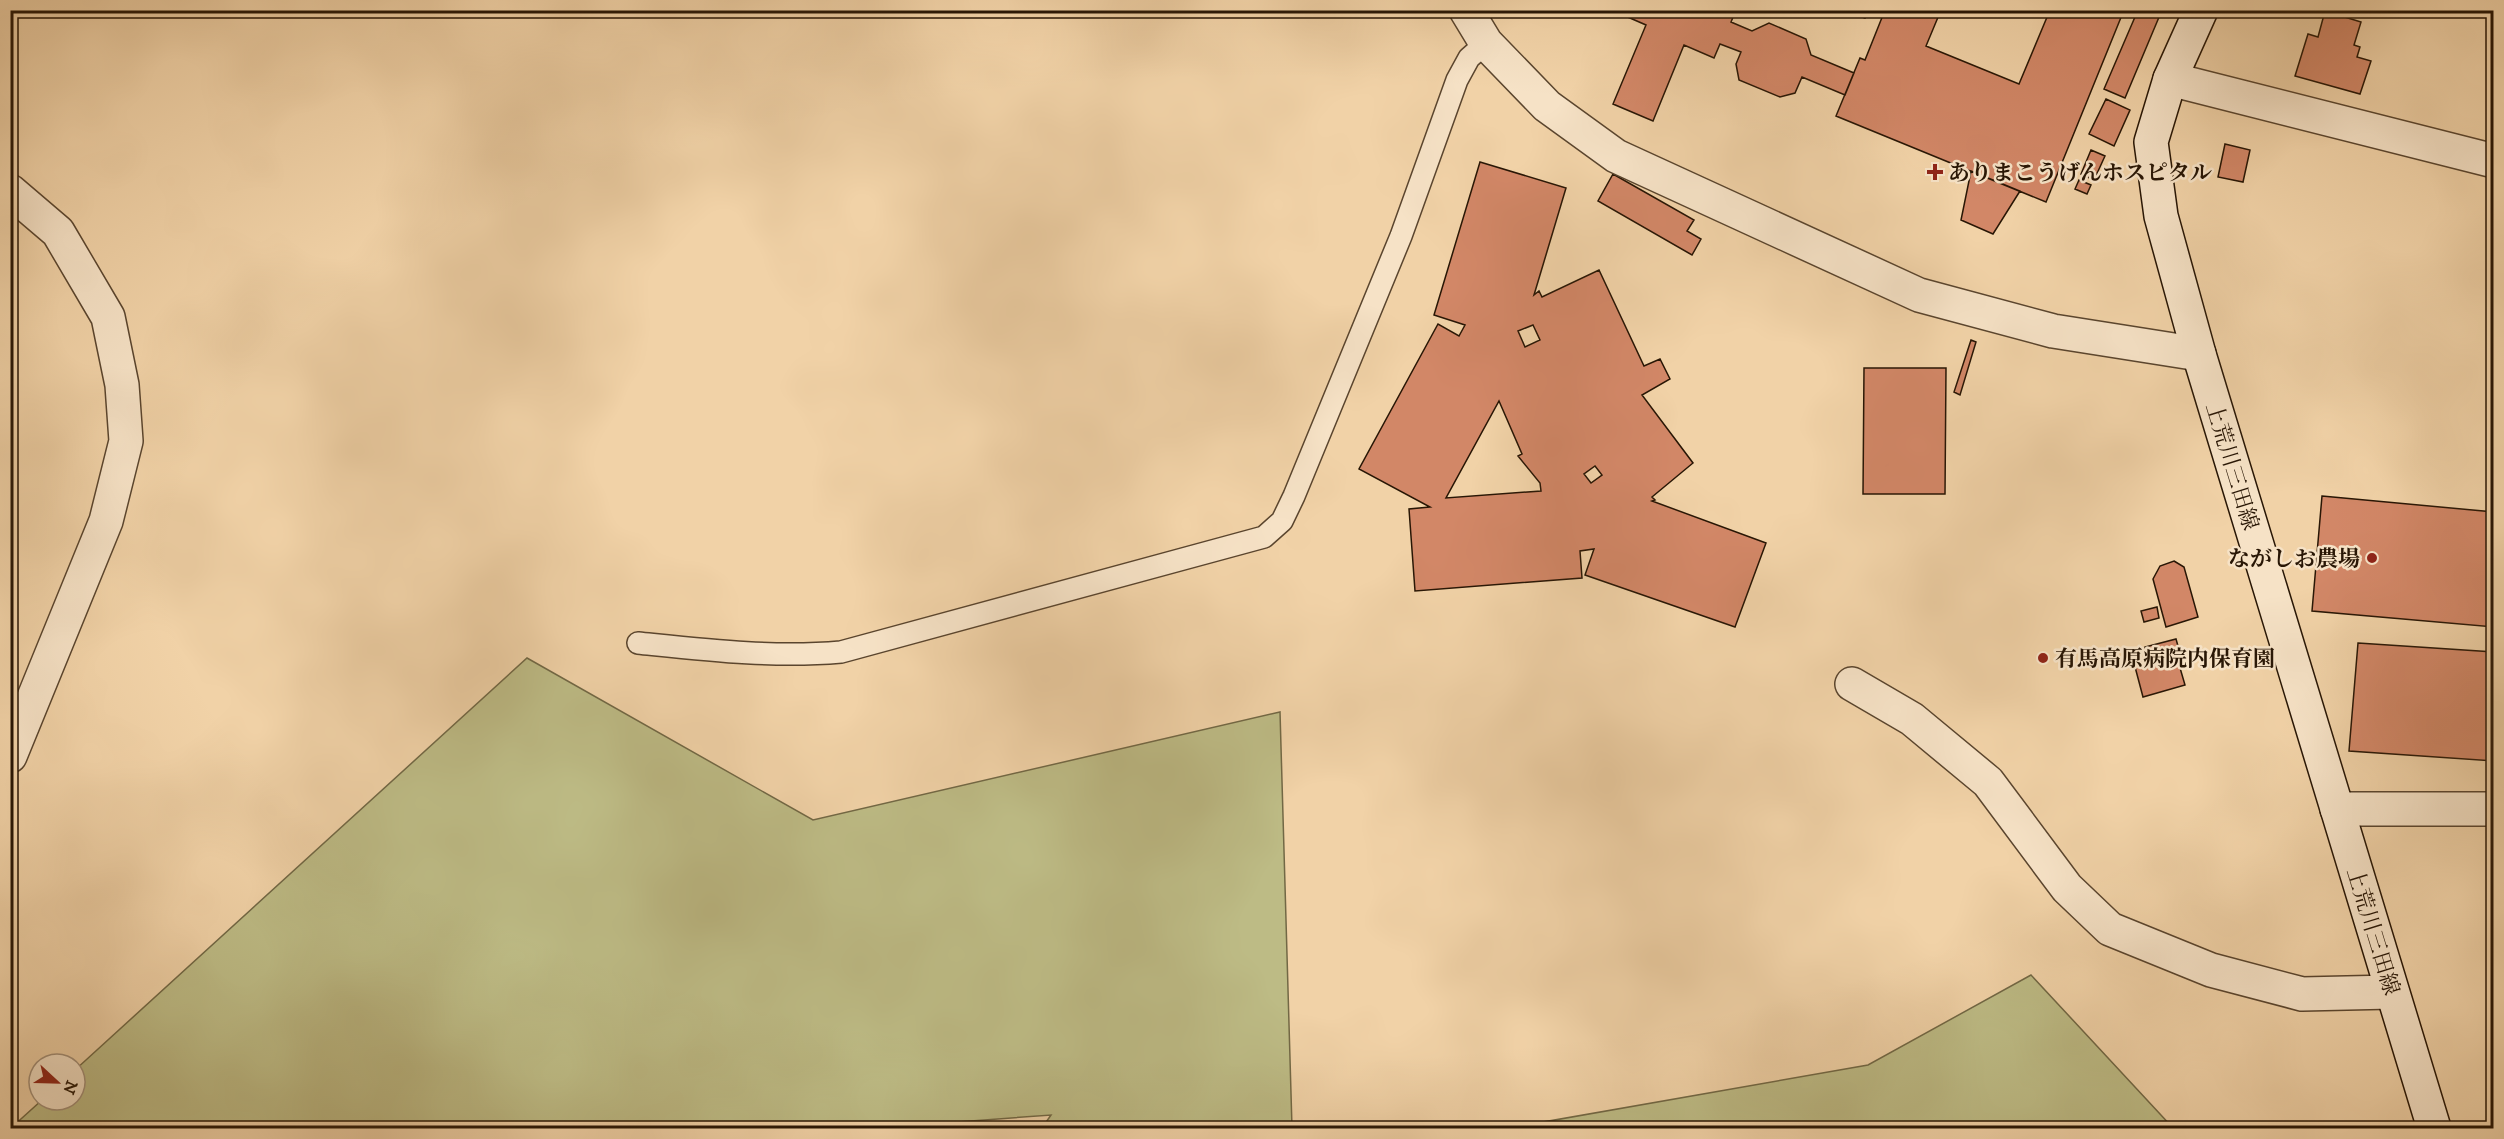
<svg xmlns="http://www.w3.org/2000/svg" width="2504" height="1139" font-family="'IM FELL DW Pica','Noto Serif JP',serif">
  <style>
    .green { fill: #bdbb85; stroke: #726845; stroke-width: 1.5 }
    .building { fill: #d28767; stroke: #281605; stroke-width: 1.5; fill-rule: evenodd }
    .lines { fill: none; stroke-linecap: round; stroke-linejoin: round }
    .service-casing { stroke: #5a452e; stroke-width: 24 }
    .minor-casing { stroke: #5a452e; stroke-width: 36 }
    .secondary-casing { stroke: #281605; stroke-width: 36 }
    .service { stroke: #f6e2c6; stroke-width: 21 }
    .minor { stroke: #f6e2c6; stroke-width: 33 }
    .secondary { stroke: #f6e2c6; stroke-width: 33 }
    .poi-dot { fill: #8f2418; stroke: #f6e2c6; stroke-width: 2 }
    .labels { text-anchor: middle; stroke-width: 5; stroke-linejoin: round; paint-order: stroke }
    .poi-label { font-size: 22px; font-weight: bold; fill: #281605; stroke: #f6e2c6; text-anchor: start }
    .street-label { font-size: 22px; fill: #281605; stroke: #f6e2c6 }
  </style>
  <rect width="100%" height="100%" fill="#f1d2a7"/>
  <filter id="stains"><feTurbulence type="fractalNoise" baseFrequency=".00333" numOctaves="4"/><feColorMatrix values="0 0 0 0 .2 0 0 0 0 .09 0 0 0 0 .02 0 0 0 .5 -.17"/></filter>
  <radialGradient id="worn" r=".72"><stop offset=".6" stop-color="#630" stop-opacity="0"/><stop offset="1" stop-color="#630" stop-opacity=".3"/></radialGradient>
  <path class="green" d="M527 658 813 820 1280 712 1292 1128H1042L1051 1115 877 1128H11L42 1100H75V1070Z
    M2031 975 2173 1128H1509L1868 1065Z"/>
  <path class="building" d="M1624 10H1736L1731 22 1752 31 1769 23 1806 39 1811 55 1854 73 1845 95 1802 77 1795 93 1780 97 1739 80 1736 64 1741 52 1720 44 1714 58 1684 45 1653 121 1613 104 1646 25 1623 15Z
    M1855 10H1868L1865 18 1853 14Z
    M1885 10H1941L1926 46 2019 84 2050 10H2124L2046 202 1836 116 1860 58 1865 60Z
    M2138 10H2162L2125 98 2104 89Z
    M2325 11 2361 22 2354 45 2360 47 2357 57 2371 61 2360 94 2295 76 2308 34 2318 37Z
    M2106 99 2130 110 2114 146 2089 134Z
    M2225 144 2250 150 2243 182 2218 177Z
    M2091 150 2105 156 2094 180 2081 174Z
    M1480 162 1566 188 1534 295 1539 291 1542 297 1599 270 1644 366 1660 359 1670 379 1642 395 1693 463 1652 497 1655 500 1652 501 1766 543 1735 627 1585 575 1594 549 1580 551 1582 578 1415 591 1409 509 1430 507 1359 469 1438 324 1459 336 1465 325 1434 315ZM1533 325 1540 340 1525 347 1518 331ZM1499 401 1522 454 1518 456 1540 483 1541 491 1446 498ZM1595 466 1602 475 1591 483 1584 474Z
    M1971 171 2020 191 1993 234 1961 220Z
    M1613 174 1694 220 1687 231 1701 239 1692 255 1598 201Z
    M2079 180 2091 185 2087 194 2075 189Z
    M1971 340 1976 342 1960 395 1954 392Z
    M1864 368H1946L1945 494H1863Z
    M2322 496 2494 512V627L2312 611Z
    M2174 561 2184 567 2198 617 2166 627 2153 579 2160 566Z
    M2157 607 2159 618 2144 622 2141 611Z
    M2176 639 2182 660 2178 661 2185 685 2143 697 2134 663 2148 660 2145 647Z
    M2358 643 2494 652V761L2349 751Z"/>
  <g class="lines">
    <defs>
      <path id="service" d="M638 643C706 650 773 658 841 652L1264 537 1282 521 1294 496 1401 236 1457 80 1469 58 1486 43"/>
      <path id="minor" d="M1466 10 1486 43 1547 106 1616 156 1919 295 2053 331 2199 354
        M2170 79 2494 161
        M10 191 58 232 108 317 122 385 126 441 106 521 10 756
        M1852 684 1912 719 1988 782 2067 888 2110 929 2211 970 2302 994 2392 992
        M2337 809H2494"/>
      <path id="secondary" d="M2201 10 2170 79 2151 142 2161 216 2199 354 2434 1128"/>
    </defs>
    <use href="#service" class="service-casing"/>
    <use href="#minor" class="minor-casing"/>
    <use href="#secondary" class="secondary-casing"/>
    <use href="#service" class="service"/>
    <use href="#minor" class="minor"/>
    <use href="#secondary" class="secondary"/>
  </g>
  <g class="poi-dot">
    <path d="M1932 163h6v6h6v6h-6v6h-6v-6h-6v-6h6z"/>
    <circle cx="2372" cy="558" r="6"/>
    <circle cx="2043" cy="658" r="6"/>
  </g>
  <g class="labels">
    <g class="poi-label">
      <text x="1948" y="180">ありまこうげんホスピタル</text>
      <text x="2360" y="566" text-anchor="end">ながしお農場</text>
      <text x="2055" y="666">有馬高原病院内保育園</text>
    </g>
    <g class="street-label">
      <text transform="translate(2233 466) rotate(73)" y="8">上荒川三田線</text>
      <text transform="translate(2374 931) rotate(73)" y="8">上荒川三田線</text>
    </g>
  </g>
  <rect width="2504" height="1139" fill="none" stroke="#f1d2a7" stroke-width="36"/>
  <rect x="12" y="12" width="2480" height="1115" fill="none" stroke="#281605" stroke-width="3"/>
  <rect x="18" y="18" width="2468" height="1103" fill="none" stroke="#281605" stroke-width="1.5"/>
  <g transform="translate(57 1082) rotate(112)"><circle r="28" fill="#f6e2c6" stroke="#a49079" stroke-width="1.5"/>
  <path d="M0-4.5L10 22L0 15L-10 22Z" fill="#8f2418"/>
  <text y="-9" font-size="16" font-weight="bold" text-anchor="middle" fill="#281605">N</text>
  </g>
  <rect width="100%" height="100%" filter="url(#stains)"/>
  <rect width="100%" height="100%" fill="url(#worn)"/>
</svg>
